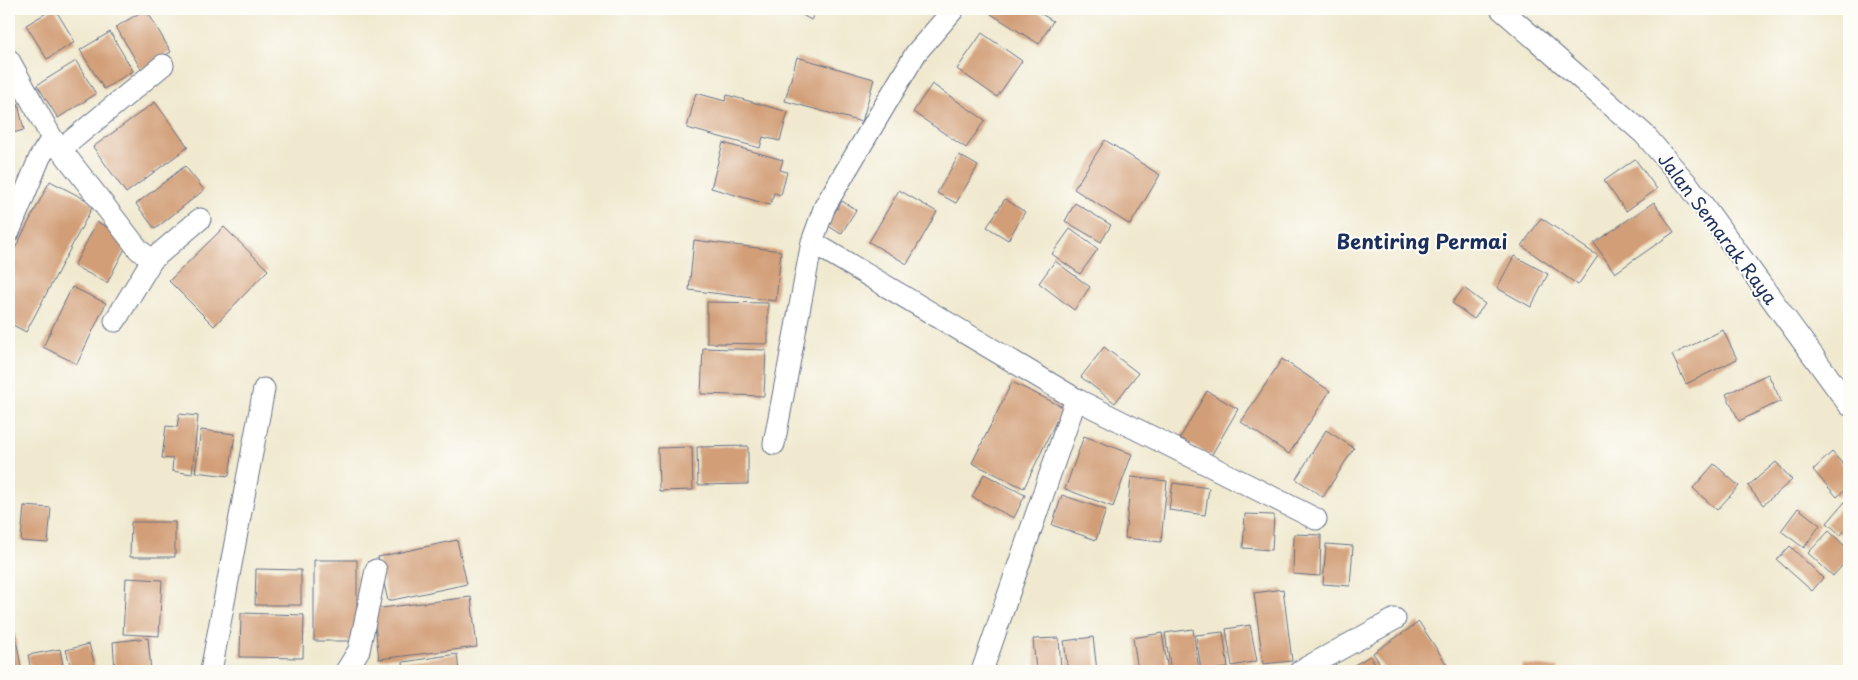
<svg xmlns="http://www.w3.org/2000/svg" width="1858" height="680" font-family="'Playpen Sans',sans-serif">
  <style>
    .building { fill: #d29e77 }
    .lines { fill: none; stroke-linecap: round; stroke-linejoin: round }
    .minor-casing { stroke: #667086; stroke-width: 23 }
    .minor { stroke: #fff; stroke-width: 21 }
    .labels { text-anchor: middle; stroke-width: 4; stroke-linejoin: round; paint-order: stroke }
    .street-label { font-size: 18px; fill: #1b2f5e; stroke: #fdfcf7 }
    .quarter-label { font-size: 20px; font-weight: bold; fill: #1b2f5e; stroke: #fdfcf7 }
  </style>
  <rect width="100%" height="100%" fill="#fdfcf7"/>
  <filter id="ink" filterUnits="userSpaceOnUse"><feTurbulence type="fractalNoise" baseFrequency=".02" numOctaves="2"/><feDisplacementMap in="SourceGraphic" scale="10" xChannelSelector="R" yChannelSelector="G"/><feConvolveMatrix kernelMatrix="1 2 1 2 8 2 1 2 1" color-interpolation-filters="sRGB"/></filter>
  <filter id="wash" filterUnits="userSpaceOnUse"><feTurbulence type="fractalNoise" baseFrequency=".0096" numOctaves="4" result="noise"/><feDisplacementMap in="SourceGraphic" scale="20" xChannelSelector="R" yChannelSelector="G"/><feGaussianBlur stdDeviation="1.12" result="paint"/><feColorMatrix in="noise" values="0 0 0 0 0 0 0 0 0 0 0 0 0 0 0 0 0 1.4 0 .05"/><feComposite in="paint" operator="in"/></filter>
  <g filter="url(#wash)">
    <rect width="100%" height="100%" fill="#f0e9cf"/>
    <g id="blocks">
      <path class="building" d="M53 9H55L75 42 47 59 26 25Z
        M146 9 171 52 141 69 116 27Z
        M792 9H817L811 20Z
        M995 9H1033L1053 21 1039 44 991 14Z
        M110 32 133 71 104 89 80 50Z
        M982 33 1022 61 997 97 957 69Z
        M797 57 874 79 862 122 785 101Z
        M76 61 96 94 58 118 37 85Z
        M932 84 985 120 966 148 913 112Z
        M696 93 725 101 727 95 788 112 780 141 763 137 760 148 687 128Z
        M155 102 188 147 126 193 93 147Z
        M18 103 24 130 9 134V105Z
        M1105 140 1160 175 1130 225 1074 189Z
        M723 143 783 160 780 170 787 172 781 195 774 193 770 205 711 188Z
        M959 155 978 166 956 203 937 193Z
        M1635 159 1657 189 1626 211 1604 181Z
        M185 166 204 190 155 229 136 204Z
        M50 181 94 204 26 332 9 323V260Z
        M899 190 937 212 907 264 869 242Z
        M1005 199 1025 212 1008 240 987 227Z
        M842 201 856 210 841 234 827 225Z
        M1654 202 1674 232 1615 273 1594 243Z
        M1075 203 1111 225 1101 242 1065 221Z
        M1541 218 1598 256 1578 285 1522 246Z
        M97 222 130 239 107 283 74 266Z
        M224 227 268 270 214 326 169 281Z
        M1070 229 1098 249 1080 274 1052 254Z
        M694 240 781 251 776 301 689 290Z
        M1514 256 1548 274 1531 307 1497 288Z
        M1055 261 1090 287 1074 310 1039 283Z
        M72 287 106 303 77 364 43 347Z
        M1464 288 1485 304 1474 319 1452 303Z
        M707 302 768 303V344L707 343Z
        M1723 330 1737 359 1686 384 1672 355Z
        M1104 347 1138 373 1115 403 1081 377Z
        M703 348 766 350 764 396 701 394Z
        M1282 359 1330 391 1289 454 1241 422Z
        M1768 374 1781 401 1739 421 1726 394Z
        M1012 382 1063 407 1024 488 972 463Z
        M1207 391 1238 409 1211 456 1180 438Z
        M179 414 198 416 192 474 172 471 173 459 162 458 166 426 177 427Z
        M201 430 235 434 229 476 195 472Z
        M1326 430 1354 448 1323 497 1296 479Z
        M1084 436 1132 454 1113 507 1065 489Z
        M748 446V484L698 485 697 447Z
        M692 447 693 490 659 491 658 448Z
        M1832 452 1849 471V486L1837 497 1813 470Z
        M1776 462 1792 480 1763 505 1748 486Z
        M1714 464 1739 486 1717 510 1693 488Z
        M984 474 1025 495 1014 518 972 497Z
        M1131 477 1167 481 1161 542 1125 538Z
        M1173 483 1209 488 1205 515 1169 510Z
        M1062 495 1106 510 1096 540 1052 525Z
        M1849 497V525L1841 535 1827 523Z
        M24 506 51 508 48 543 21 541Z
        M1798 508 1820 525 1804 548 1781 531Z
        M1245 514 1274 515 1272 550 1243 548Z
        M131 522H175V557H130Z
        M1829 531 1849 550V558L1833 576 1808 553Z
        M1294 534 1321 535 1320 576 1293 574Z
        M457 540 467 584 388 601 378 557Z
        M1326 544 1353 546 1350 586 1323 584Z
        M1790 546 1823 578 1812 591 1777 560Z
        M314 560H357V641H314Z
        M256 569 301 570V605H255Z
        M126 578 162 580 159 636 123 634Z
        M1283 589 1292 661 1263 664 1254 593Z
        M471 597 477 647 379 659 373 609Z
        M9 608H10L22 671H9Z
        M241 613 304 615 303 658 240 657Z
        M1419 622 1449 668 1445 671H1385L1373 653Z
        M1250 625 1257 661 1232 666 1226 629Z
        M1193 629 1199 671H1171L1165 633Z
        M1223 632 1228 668 1201 671 1196 635Z
        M1162 633 1168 671H1138L1133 638Z
        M1093 637 1097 671H1068L1064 641Z
        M148 638 151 671H115L113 642Z
        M1059 638 1061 671H1036L1033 639Z
        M89 644 96 669 90 671H72L66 650Z
        M60 649 64 671H31L28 655Z
        M457 654 459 671H404L403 662Z
        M1370 656 1380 671H1344Z
        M1335 664 1340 671H1324Z
        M1522 664 1559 668 1558 671H1521Z"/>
    </g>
  </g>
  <g filter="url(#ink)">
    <use href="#blocks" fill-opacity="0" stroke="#667086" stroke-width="1"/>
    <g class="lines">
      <defs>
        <path id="minor" d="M1501 9 1644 134 1690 187 1849 405
          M9 60 52 138
          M60 150 163 65
          M9 232 40 157 52 138 139 250 152 260
          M812 242 1076 399 1316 519
          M115 321 152 260 200 219
          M774 444 812 242 825 206 916 53 954 9
          M211 671 264 389
          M346 671 359 650 376 570
          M982 671 1076 399
          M1300 671 1395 619"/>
      </defs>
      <use href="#minor" class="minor-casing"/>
      <use href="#minor" class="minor"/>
    </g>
  </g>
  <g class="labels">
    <g class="street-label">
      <text transform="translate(1717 229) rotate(53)" y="6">Jalan Semarak Raya</text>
    </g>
    <g class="quarter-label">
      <text x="1422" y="249">Bentiring Permai</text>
    </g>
  </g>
  <rect width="1858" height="680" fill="none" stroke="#fdfcf7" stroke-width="30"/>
</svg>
